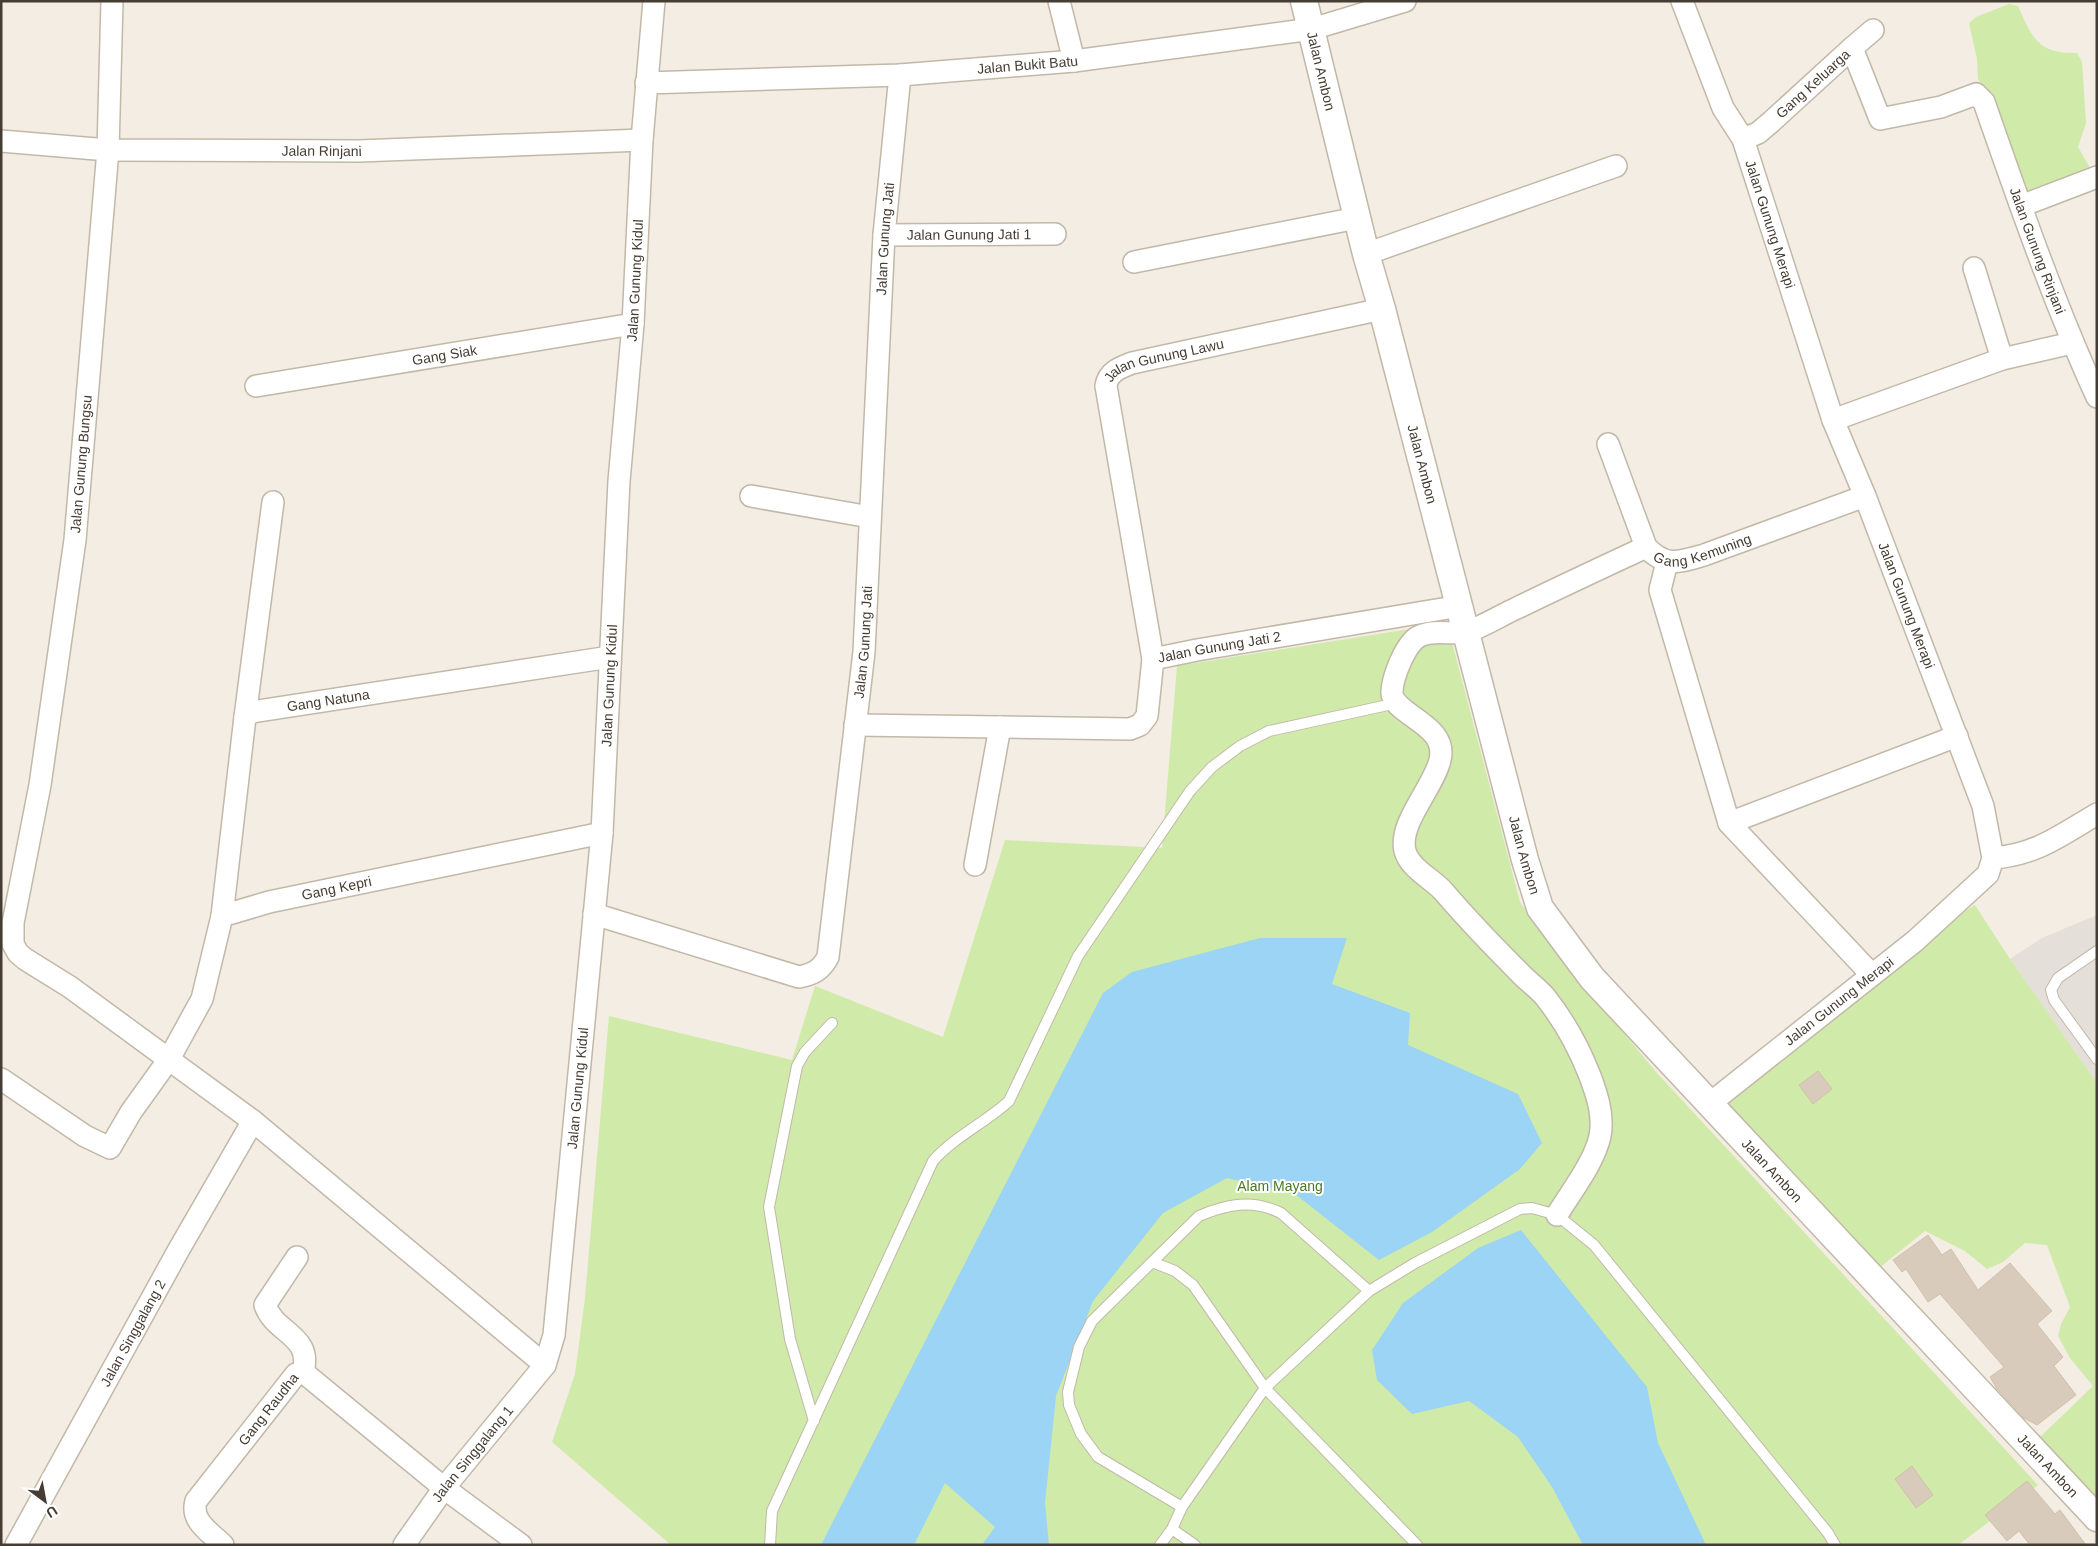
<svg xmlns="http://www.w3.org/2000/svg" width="2098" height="1546" font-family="Helvetica,sans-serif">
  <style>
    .industrial { fill: #e4dfd8 }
    .green { fill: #d0eaa9 }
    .water { fill: #9bd4f4 }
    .building { fill: #d8cbbb; stroke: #d0c0ab }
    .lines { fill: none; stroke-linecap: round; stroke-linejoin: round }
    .service-casing { stroke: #c2b8a8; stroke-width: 12 }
    .minor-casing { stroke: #c2b8a8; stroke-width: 24 }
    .tertiary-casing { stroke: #c2b8a8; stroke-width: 29 }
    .service { stroke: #fff; stroke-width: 10 }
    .minor { stroke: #fff; stroke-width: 21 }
    .tertiary { stroke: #fff; stroke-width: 26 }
    .labels { text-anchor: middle; stroke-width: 4; stroke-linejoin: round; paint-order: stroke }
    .street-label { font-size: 14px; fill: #453d33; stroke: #fff }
    .park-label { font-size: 14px; fill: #487a23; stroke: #fff }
  </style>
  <rect width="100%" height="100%" fill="#f3ede3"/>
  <path class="industrial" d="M2097 915V1083L2010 959 2042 938Z"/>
  <path class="green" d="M2009 4 2018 6C2032 37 2037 54 2077 53L2082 62 2086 123 2078 147 2090 168 2086 175 2026 198 1989 99 1978 79 1977 59 1969 23 1976 17Z
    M1447 623 1520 902 1559 955 1656 1072 2038 1485 1958 1545H671L552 1442 575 1374 585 1298 609 1016 792 1060 815 986 943 1037 1005 840 1162 848 1177 666Z
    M1975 905 2010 959 2097 1083V1504L2037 1440 2093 1386 2070 1358 2058 1336 2061 1324 2070 1307 2047 1245 2025 1243 2003 1262 1987 1269 1965 1251 1925 1231 1874 1272 1720 1104 1955 917Z"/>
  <path class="water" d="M1260 938H1347L1332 984 1410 1013 1408 1045 1518 1094 1542 1143 1520 1169 1432 1232 1379 1260 1295 1194 1227 1178 1163 1213 1093 1301 1056 1396 1045 1503 1049 1545H982L995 1527 945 1483 914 1545H821L1103 993 1132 972Z
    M1521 1230 1647 1387 1658 1443 1706 1545H1583L1552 1487 1518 1437 1469 1401 1412 1414 1377 1380 1372 1350 1403 1303 1478 1248Z"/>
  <path class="building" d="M1818 1071 1832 1089 1813 1104 1799 1085Z
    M1928 1235 1942 1255 1951 1249 1978 1290 2010 1263 2052 1311 2037 1324 2063 1357 2054 1366 2076 1395 2037 1425 2024 1418 1997 1389 1990 1377 2004 1367 1940 1294 1928 1302 1906 1269 1902 1272 1893 1260Z
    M1912 1466 1933 1495 1916 1508 1895 1479Z
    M2027 1481 2055 1514 2060 1510 2086 1545H2030L2019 1531 2007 1541 1985 1515Z"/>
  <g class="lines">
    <defs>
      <path id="service" d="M2097 951 2058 978 2051 990 2054 1000 2097 1059
        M1152 1262 1175 1271 1193 1285 1265 1388 1417 1545
        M814 1421 790 1339 769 1207 797 1066 805 1052 832 1023
        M1182 1507 1098 1457 1081 1434 1069 1405 1068 1392 1079 1347 1092 1321 1199 1216C1227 1204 1252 1199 1281 1213L1369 1291
        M1172 1529 1195 1545
        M770 1545 772 1511 933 1161C954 1137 985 1123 1009 1101L1078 956 1190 791 1212 767 1240 746 1269 731 1397 703
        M1160 1545 1172 1529 1182 1507 1265 1388 1369 1291 1415 1263 1520 1209 1532 1208 1557 1215 1594 1245 1828 1533 1835 1545"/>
      <g id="minor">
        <path d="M112 1 108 150 75 540 40 785 13 923V944L18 953 25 959 70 987 253 1121 545 1365"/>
        <path d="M1059 1 1074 61"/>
        <path id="s1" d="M1682 1 1723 108 1743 139 1833 420 1865 496 1983 806 1993 858 1988 874 1915 941 1708 1105"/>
        <path d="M1852 48 1873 30"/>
        <path id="s2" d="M646 83 900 75 1074 61 1312 29 1405 1"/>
        <path id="s3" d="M1743 139 1758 133 1771 122 1852 48 1880 119 1941 107 1976 94 1984 102C2019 202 2053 301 2097 397"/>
        <path id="s4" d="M1 141 108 150 359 151 642 140"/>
        <path d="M2021 206 2097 177"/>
        <path id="s5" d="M884 235 1055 234"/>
        <path d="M1366 254 1616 166"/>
        <path d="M1134 262 1357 218"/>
        <path d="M1974 268 2002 359"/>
        <path id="s6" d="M256 386 633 324"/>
        <path d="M1833 420 2002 359 2072 343"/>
        <path id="s7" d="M1608 444 1646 547C1666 568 1679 562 1704 555L1865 496"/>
        <path d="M751 496 870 517"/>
        <path d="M1667 562 1660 590 1729 823 1872 975"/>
        <path id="s8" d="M1153 659 1106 386C1108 372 1119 368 1132 363L1382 309"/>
        <path d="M245 717 273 502"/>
        <path id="s9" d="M855 725 1130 729 1140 725 1147 716 1153 659 1197 650 1460 606"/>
        <path d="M1729 823 1957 736"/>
        <path d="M1993 858C2036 855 2061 835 2097 814"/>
        <path d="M975 865 1000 727"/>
        <path id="s10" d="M594 914 799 977C814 974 821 970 828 957L864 652 884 235 900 75"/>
        <path id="s11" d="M222 916 245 717 252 712 610 657"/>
        <path id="s12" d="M1 1079 85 1136 110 1148 131 1112 169 1059 202 999 222 916 269 902 602 833"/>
        <path d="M1557 1215C1571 1192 1595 1161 1600 1136 1604 1115 1597 1095 1590 1076 1579 1048 1565 1022 1546 998 1538 988 1527 981 1519 972 1493 946 1468 920 1444 892 1433 879 1410 869 1405 851 1398 823 1434 787 1440 760 1449 723 1390 715 1392 691 1393 676 1404 649 1415 639 1428 628 1450 635 1466 632 1483 627 1501 615 1517 608 1560 587 1603 567 1646 547"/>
        <path d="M297 1257 265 1305C275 1334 313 1335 303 1372"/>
        <path d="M303 1372 444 1488 521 1545"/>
        <path id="s13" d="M16 1545 178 1251 253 1121"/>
        <path id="s14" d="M223 1545C210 1532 190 1521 196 1501L296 1374 303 1372"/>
        <path id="s15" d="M404 1545 444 1488 545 1365 554 1335 602 833 619 481 633 324 642 140 654 1"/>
      </g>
      <g id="tertiary">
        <path id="s16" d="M1304 1 1366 254 1382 309 1525 860 1540 908 1592 978 2097 1518"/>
      </g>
    </defs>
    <use href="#service" class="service-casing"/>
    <use href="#minor" class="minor-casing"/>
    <use href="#tertiary" class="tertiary-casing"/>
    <use href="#service" class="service"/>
    <use href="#minor" class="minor"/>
    <use href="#tertiary" class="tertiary"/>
  </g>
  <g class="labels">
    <g class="street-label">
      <text dy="5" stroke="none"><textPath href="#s2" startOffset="382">Jalan Bukit Batu</textPath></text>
      <text dy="5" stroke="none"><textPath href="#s16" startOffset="72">Jalan Ambon</textPath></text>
      <text dy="5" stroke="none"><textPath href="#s3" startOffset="90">Gang Keluarga</textPath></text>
      <text dy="5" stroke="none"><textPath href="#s4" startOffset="321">Jalan Rinjani</textPath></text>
      <text dy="5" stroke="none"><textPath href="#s1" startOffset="241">Jalan Gunung Merapi</textPath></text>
      <text dy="5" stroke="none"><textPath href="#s5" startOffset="85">Jalan Gunung Jati 1</textPath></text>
      <text dy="5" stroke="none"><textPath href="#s10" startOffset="972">Jalan Gunung Jati</textPath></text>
      <text dy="5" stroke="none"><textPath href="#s3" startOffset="488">Jalan Gunung Rinjani</textPath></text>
      <text dy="5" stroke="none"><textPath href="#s15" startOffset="1318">Jalan Gunung Kidul</textPath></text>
      <text dy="5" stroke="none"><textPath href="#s6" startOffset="191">Gang Siak</textPath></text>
      <text dy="5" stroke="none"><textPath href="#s8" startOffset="345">Jalan Gunung Lawu</textPath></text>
      <text dy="5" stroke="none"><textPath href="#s16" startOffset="478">Jalan Ambon</textPath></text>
      <text transform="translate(81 464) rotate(-85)" y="5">Jalan Gunung Bungsu</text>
      <text dy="5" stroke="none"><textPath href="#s7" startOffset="172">Gang Kemuning</textPath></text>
      <text dy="5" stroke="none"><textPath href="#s1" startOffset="646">Jalan Gunung Merapi</textPath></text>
      <text dy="5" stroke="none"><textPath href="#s10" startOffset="568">Jalan Gunung Jati</textPath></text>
      <text dy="5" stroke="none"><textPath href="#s9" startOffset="422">Jalan Gunung Jati 2</textPath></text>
      <text dy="5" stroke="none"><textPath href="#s15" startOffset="912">Jalan Gunung Kidul</textPath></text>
      <text dy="5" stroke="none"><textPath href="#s11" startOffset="286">Gang Natuna</textPath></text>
      <text dy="5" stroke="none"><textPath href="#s16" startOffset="882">Jalan Ambon</textPath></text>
      <text dy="5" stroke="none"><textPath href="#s12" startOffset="508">Gang Kepri</textPath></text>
      <text transform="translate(1839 1001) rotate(-38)" y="5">Jalan Gunung Merapi</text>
      <text dy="5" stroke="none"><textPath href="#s15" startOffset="508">Jalan Gunung Kidul</textPath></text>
      <text dy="5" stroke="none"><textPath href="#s16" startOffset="1288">Jalan Ambon</textPath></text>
      <text dy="5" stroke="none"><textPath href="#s13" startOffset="242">Jalan Singgalang 2</textPath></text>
      <text dy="5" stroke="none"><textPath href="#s14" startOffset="172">Gang Raudha</textPath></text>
      <text dy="5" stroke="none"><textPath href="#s15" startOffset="114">Jalan Singgalang 1</textPath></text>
      <text dy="5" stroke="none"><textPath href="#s16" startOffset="1692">Jalan Ambon</textPath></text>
    </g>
    <g class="park-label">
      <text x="1280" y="1191">Alam Mayang</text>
    </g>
  </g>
  <rect width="2098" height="1546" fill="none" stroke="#453d33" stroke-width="5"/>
  <g transform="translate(45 1501) rotate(148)" stroke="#ffffff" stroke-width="4" paint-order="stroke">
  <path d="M0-4L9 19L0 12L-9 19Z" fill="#453d33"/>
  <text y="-8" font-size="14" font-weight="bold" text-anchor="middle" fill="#453d33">U</text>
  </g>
</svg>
